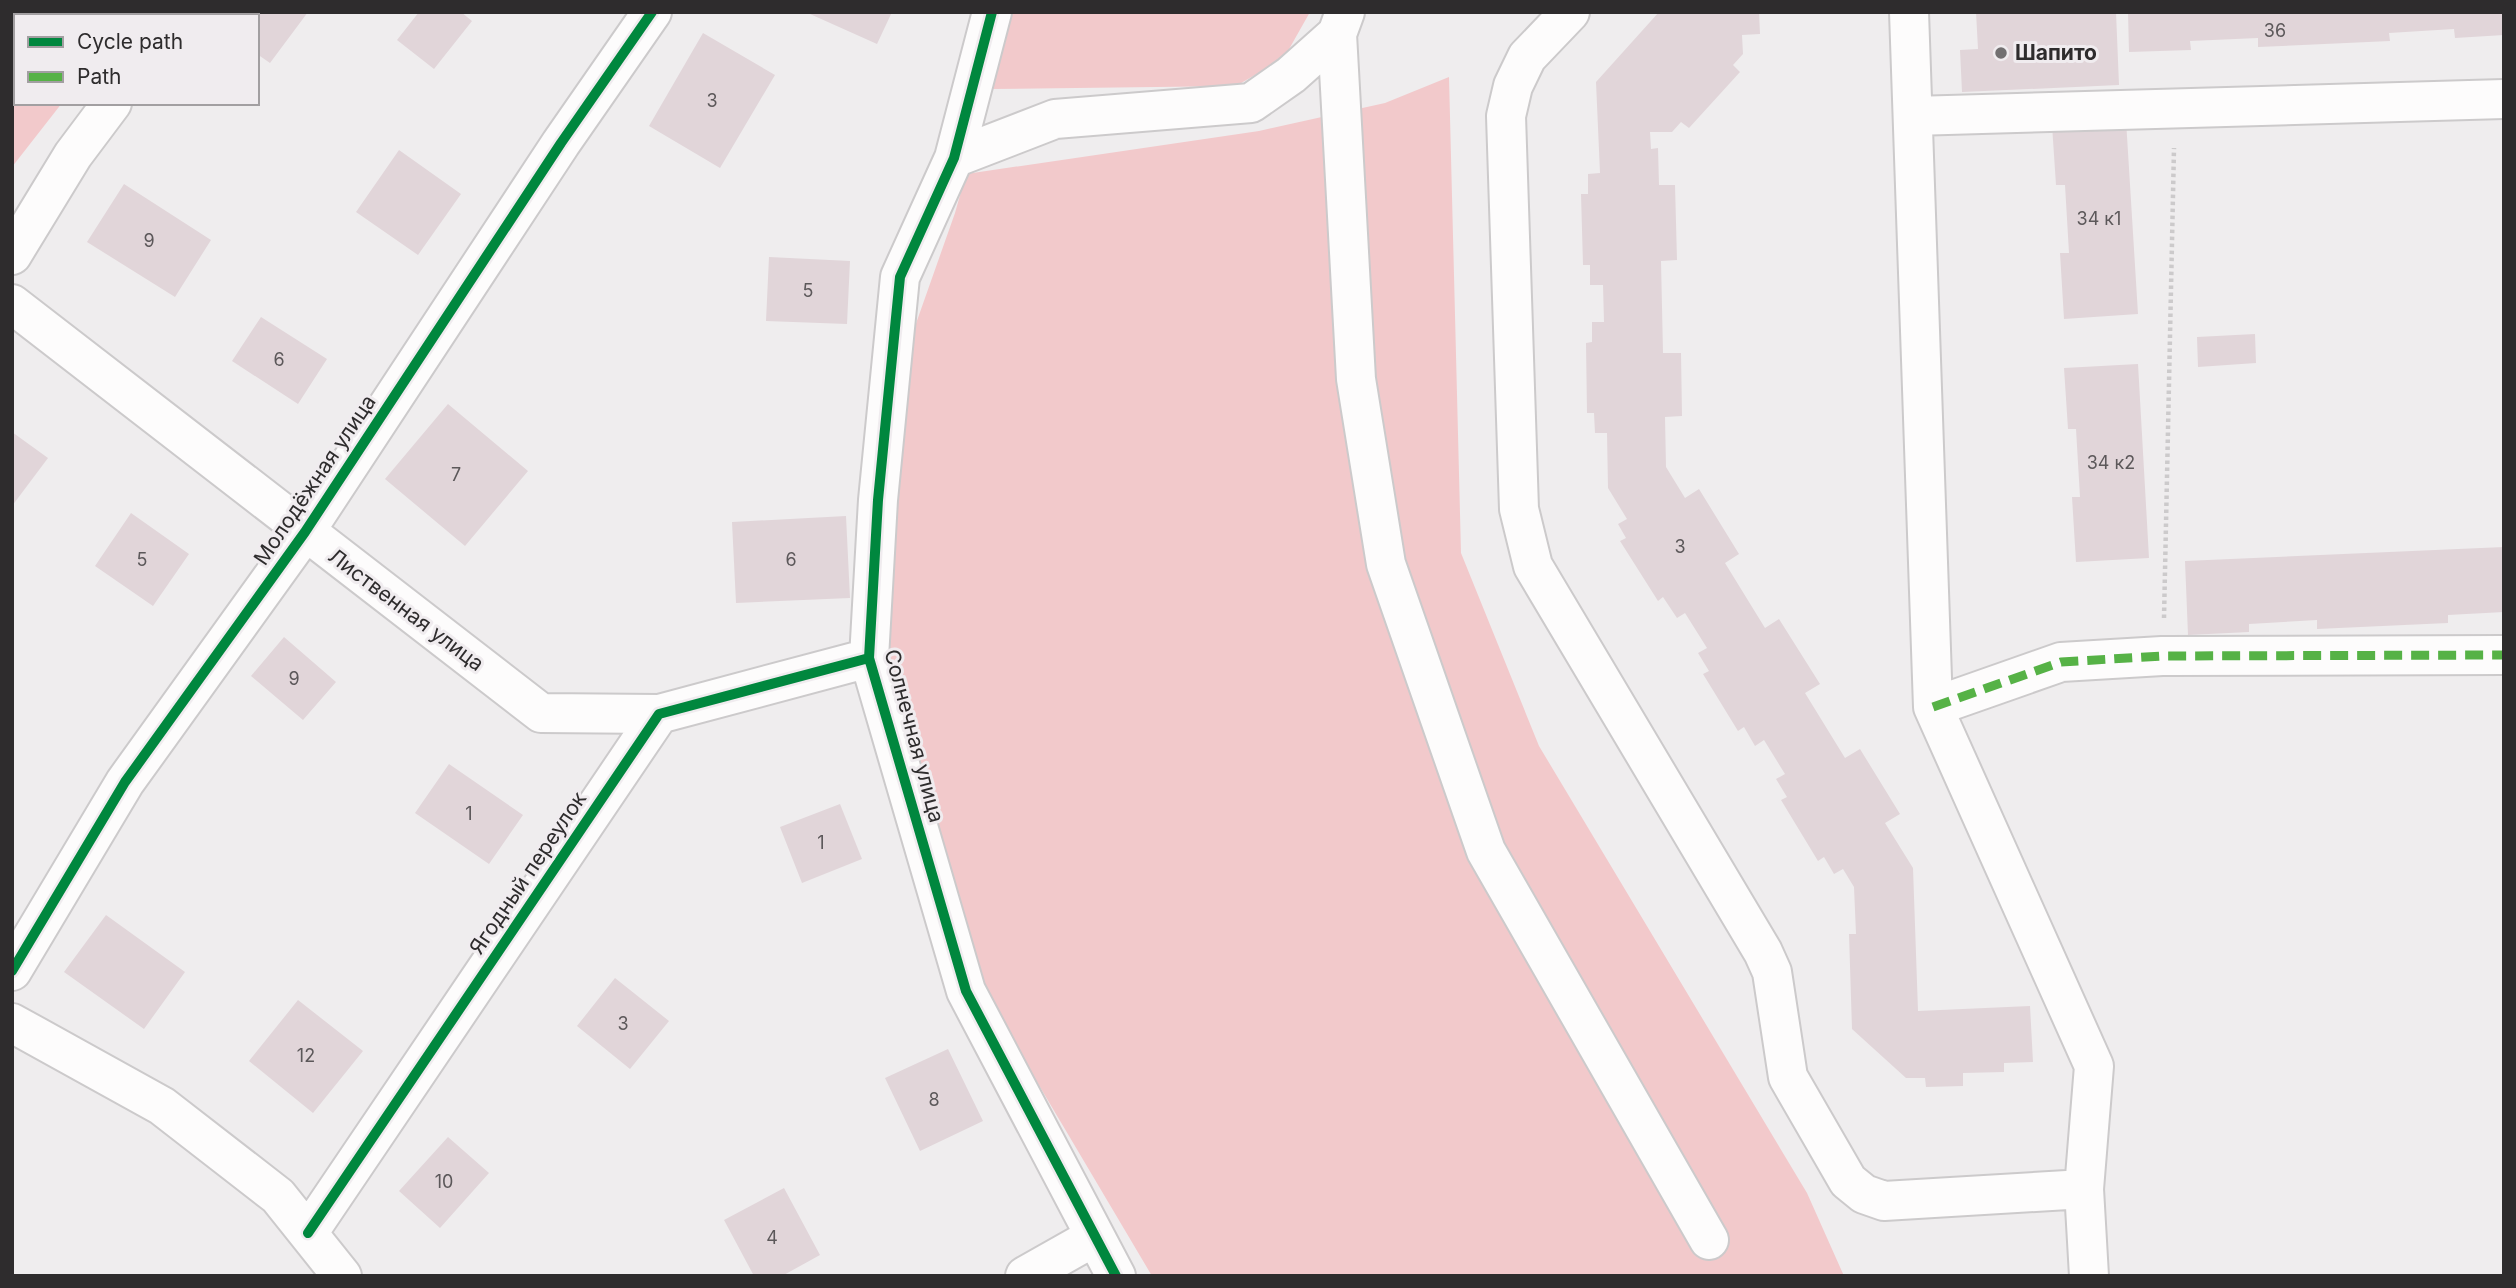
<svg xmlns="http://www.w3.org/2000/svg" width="2516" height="1288" font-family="Inter,sans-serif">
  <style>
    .green { fill: #f2c9cb }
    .building { fill: #e1d5d9 }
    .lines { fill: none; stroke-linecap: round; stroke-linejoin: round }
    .minor-casing { stroke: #cccacb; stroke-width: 42 }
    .path { stroke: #cccacb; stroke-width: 4.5; stroke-dasharray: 3.5 3.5; stroke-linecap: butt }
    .minor { stroke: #fdfcfc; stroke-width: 38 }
    .quiet { stroke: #56b246; stroke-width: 9; stroke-dasharray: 18 9; stroke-linecap: butt }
    .cycleway-casing { stroke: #f0ecef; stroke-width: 15 }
    .cycleway { stroke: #00873e; stroke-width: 10 }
    .poi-dot { fill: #727071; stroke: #f0ecef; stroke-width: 2.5 }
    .labels { text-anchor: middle; stroke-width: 6; stroke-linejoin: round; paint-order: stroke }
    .number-label { font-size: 18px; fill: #5c585a }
    .poi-label { font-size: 21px; font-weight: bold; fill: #2e2c2d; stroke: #f0ecef; text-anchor: start }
    .street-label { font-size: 21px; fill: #2e2c2d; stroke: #f0ecef }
  </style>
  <rect width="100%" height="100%" fill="#efedee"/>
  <path class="green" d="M12 12H133L131 16H16V103H62L12 167Z
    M1011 12H1310L1284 58 1236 86 990 89Z
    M1449 77 1461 553 1539 746 1807 1193 1844 1276H1152L989 1001 887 679 907 349 955 213 966 174 1259 131 1385 103Z"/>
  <path class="building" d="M232 12H308L270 63 257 54V16H230Z
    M419 12H461L472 21 434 69 397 40Z
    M811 12H892L877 44 810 14Z
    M1659 12H1759L1760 34 1742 35 1743 54 1733 65 1740 72 1689 128 1681 122 1672 132H1650L1651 149 1658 148 1659 185H1675L1677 260 1661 261 1663 353H1681L1682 416 1665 417 1666 467 1685 498 1699 489 1739 554 1725 563 1765 628 1779 619 1820 684 1805 693 1845 758 1860 749 1900 814 1885 823 1913 868 1918 1011 2030 1006 2033 1062 2004 1063V1072L1963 1073V1086L1926 1087 1925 1078H1906L1852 1029 1849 934H1856L1854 887 1843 869 1834 874 1824 857 1818 861 1781 800 1787 797 1776 779 1785 774 1764 740 1755 746 1744 727 1738 731 1703 674 1709 671 1698 653 1707 648 1685 613 1677 618 1663 597 1658 601 1620 541 1626 538 1618 524 1627 519 1608 488 1607 433H1595L1594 413H1587L1586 343 1592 342V322H1604L1603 285H1590V265H1583L1581 194H1588V174L1600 173 1596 82Z
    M1976 12H2116L2119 85 1962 92 1960 50 1978 49Z
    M2128 12H2504V35L2455 38 2454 29 2389 33 2390 41 2258 47V38L2190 41 2191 50 2129 52Z
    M703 33 775 75 720 168 649 126Z
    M2126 120 2138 314 2064 319 2060 253H2069L2065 185H2056L2052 125Z
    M399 150 461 194 418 255 356 212Z
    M124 184 211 240 175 297 87 242Z
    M769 257 850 261 847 324 766 321Z
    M261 317 327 359 298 404 232 361Z
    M2255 334 2256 363 2198 367 2197 337Z
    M2138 364 2149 558 2076 562 2072 497H2080L2076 429H2068L2064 368Z
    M448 404 528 471 465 546 385 479Z
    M12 432 48 458 12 506Z
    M131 513 189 554 153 606 95 566Z
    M846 516 850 598 736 603 732 522Z
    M2504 547V612L2448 615V623L2317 629V620L2249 624V632L2188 635 2185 561Z
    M284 637 336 682 303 720 251 676Z
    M449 764 523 815 489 864 415 813Z
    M840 804 862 859 802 883 780 827Z
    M106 915 185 972 144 1029 64 972Z
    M615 978 669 1021 630 1069 577 1026Z
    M298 1000 363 1051 313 1113 249 1061Z
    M948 1049 983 1121 920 1151 885 1078Z
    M448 1137 489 1173 440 1228 399 1191Z
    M784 1188 820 1255 782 1276H754L724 1220Z"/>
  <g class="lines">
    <defs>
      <path id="minor" d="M992 12 954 158 900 277 878 500 869 658 966 991 1116 1276
        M1345 12 1337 34 1356 379 1386 564 1486 851 1709 1240
        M1570 12 1527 57 1513 86 1506 116 1519 509 1533 566 1763 952 1772 972 1788 1077 1848 1181 1864 1194 1884 1201 2084 1189 2094 1066 1933 707 1909 12
        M178 16 180 12
        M1913 116 2504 99
        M954 158 1055 119 1251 103 1291 75 1337 34
        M12 255 73 155 112 103
        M12 304 541 713 659 714
        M1933 707 2061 662 2162 656 2504 655
        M12 971 125 782 305 532 561 143 652 12
        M12 1023 162 1106 278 1196 342 1276
        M2084 1189 2089 1276
        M308 1233 659 714 869 658
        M1025 1276 1094 1237"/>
    </defs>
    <use href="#minor" class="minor-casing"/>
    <path class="path" d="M2164 618 2174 148"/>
    <use href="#minor" class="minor"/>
    <path class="quiet" d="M1933 707 2061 662 2162 656 2504 655"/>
    <defs>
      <path id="cycleway" d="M992 12 954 158 900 277 878 500 869 658 966 991 1116 1276
        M12 971 125 782 305 532 561 143 652 12
        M308 1233 659 714 869 658"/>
    </defs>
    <use href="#cycleway" class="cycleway-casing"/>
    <use href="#cycleway" class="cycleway"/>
  </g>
  <circle class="poi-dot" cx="2001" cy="53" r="7"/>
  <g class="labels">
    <g class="number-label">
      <text x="2275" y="37">36</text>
      <text x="712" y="107">3</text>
      <text x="2099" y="225">34 к1</text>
      <text x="149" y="247">9</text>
      <text x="808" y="297">5</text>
      <text x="279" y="366">6</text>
      <text x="2111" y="469">34 к2</text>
      <text x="456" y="481">7</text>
      <text x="1680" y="553">3</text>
      <text x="142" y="566">5</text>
      <text x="791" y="566">6</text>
      <text x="294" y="685">9</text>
      <text x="469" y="820">1</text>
      <text x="821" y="849">1</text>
      <text x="623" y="1030">3</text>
      <text x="306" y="1062">12</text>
      <text x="934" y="1106">8</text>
      <text x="444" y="1188">10</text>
      <text x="772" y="1244">4</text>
    </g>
    <g class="poi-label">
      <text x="2015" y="60">Шапито</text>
    </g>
    <g class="street-label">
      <text transform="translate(315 480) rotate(-56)" y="7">Молодёжная улица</text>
      <text transform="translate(406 610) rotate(37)" y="7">Лиственная улица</text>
      <text transform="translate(914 736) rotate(75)" y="7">Солнечная улица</text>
      <text transform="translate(528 873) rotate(-56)" y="7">Ягодный переулок</text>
    </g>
  </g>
  <rect width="2516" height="1288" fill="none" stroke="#2e2c2d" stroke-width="28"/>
  <rect x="14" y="14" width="245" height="91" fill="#f0ecef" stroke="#a29fa1" stroke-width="2"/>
  <rect x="28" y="37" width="35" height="10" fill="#00873e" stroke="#a29fa1" stroke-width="2"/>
  <text x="77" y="49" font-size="21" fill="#2e2c2d">Cycle path</text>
  <rect x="28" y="72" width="35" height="10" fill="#56b246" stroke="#a29fa1" stroke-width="2"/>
  <text x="77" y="84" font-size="21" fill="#2e2c2d">Path</text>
</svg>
